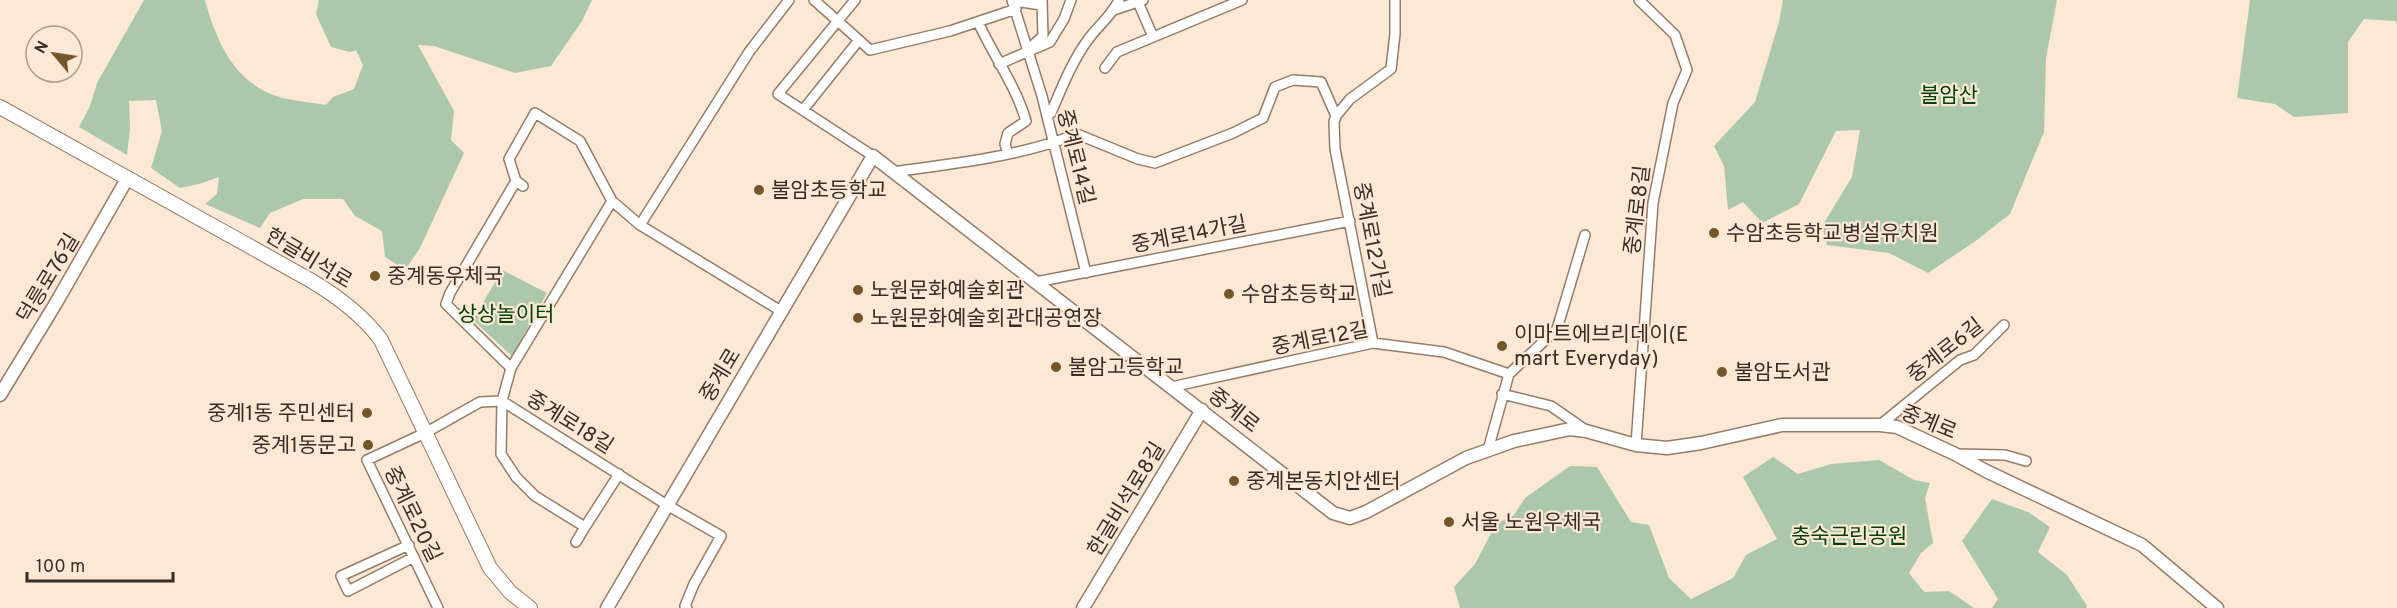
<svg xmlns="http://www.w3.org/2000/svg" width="2397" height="608" font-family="Overpass,'Noto Sans KR',sans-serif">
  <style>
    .green { fill: #abc8aa }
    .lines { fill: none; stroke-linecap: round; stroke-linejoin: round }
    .minor-casing { stroke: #957c68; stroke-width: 12 }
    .tertiary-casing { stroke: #957c68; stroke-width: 15 }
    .secondary-casing { stroke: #957c68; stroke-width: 16 }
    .minor { stroke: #fff; stroke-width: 9 }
    .tertiary { stroke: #fff; stroke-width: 12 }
    .secondary { stroke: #fff; stroke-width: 14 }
    .poi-dot { fill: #75562b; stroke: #fde7d5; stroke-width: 2 }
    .labels { text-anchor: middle; stroke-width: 4.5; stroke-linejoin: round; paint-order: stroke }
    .park-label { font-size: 21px; fill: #014109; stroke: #fde7d5 }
    .street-label { font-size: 21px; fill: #382e26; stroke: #fde7d5 }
    .poi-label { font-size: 21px; fill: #382e26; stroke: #fde7d5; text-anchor: start }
  </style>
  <rect width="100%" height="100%" fill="#fde7d5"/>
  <path class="green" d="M144 0H205C216 40 233 81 276 96 291 101 310 102 326 105L333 97 354 89 363 65 356 50 350 52 331 47 316 14 319 0H592L582 21 551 66 515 73 434 46 418 45 454 111 451 140 464 153 420 248 405 270 385 257 382 231 355 216 343 199H303L270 213 260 228 205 204 217 194 219 177 199 184 180 188 151 168 162 131 156 100 129 101 130 129 127 155 79 127 90 106 97 83Z
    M1783 0H2057L2046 58 2044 132 2010 214 1977 240 1928 273 1889 253 1827 245 1822 226 1852 177 1860 130 1836 131 1799 204 1762 223 1743 202 1728 210 1724 166 1714 146 1755 102 1779 22Z
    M2250 0H2397V24L2395 21 2364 19 2348 42V113L2294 117 2275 104 2237 98Z
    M502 270 547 293 512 356 473 320Z
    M1773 457 1798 474 1831 464 1879 460 1914 480 1930 483 1925 498 1933 543 1921 553 1909 573 1924 592 1949 591 1974 608H1460L1454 587 1475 564 1496 524 1514 515 1525 498 1570 466 1597 467 1631 522 1649 525 1669 578 1691 599 1733 578 1746 555 1777 539 1743 477Z
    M1992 499 2028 512 2050 527 2038 552 2067 575 2087 606 2086 608H1992L1998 599 1962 541Z"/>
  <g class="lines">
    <defs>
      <path id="minor" d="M814 0 859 40
        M855 0 778 94 873 156
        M1012 0 1042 96 1086 273
        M1014 1 1041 5
        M1138 2 1153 37
        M1114 10 1143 0
        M978 22C993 55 1016 86 1026 121L1008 133 1005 144 1008 154
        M1032 46 1043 36 1042 0
        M999 64 1050 42 1064 19 1071 0
        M1105 68 1117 52 1242 0
        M803 110 859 40 870 50 950 31 1016 9
        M1047 116 1051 113C1062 87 1073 59 1090 37 1101 23 1111 16 1119 0
        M893 172C955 163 1019 157 1077 134L1138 159 1155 163 1233 133 1263 118 1275 87 1293 80 1321 82 1336 116
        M516 181 450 293 446 304 511 368 502 401 501 454 516 477 535 496 585 527 619 474
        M523 186 516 181 509 159 535 113 580 141 612 201 640 225
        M1036 282 1350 221
        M781 311 640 225 749 52 789 0
        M1373 343 1335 149 1334 122 1336 116 1350 99 1391 69 1395 34V0
        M511 368 612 201
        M1171 387 1373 343 1444 352 1509 374
        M1502 394 1551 406 1584 429
        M1880 425 1960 360 1974 355 2004 325
        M1636 445 1653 203 1673 103 1687 70 1675 35 1639 0
        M1488 450 1509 374 1557 329 1585 235
        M1955 454 2005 455 2026 461
        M576 542 585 527
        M409 545 341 576 348 591 414 557
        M438 608 367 460 425 433 480 402 502 401 667 505 721 536 694 584 685 606 687 608"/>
      <path id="tertiary" d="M0 395 56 303 127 179
        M607 608 873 156 1333 513 1350 518 1366 512 1466 458 1514 441 1570 429 1586 431 1636 445 1667 448 1701 443 1782 425H1880L1897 427 1955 454 1986 471 2142 545 2217 608
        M1083 608 1202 410"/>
      <path id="secondary" d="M0 107 310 280C337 296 362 314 381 340L490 568 510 592 530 608"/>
    </defs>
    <use href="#minor" class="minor-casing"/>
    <use href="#tertiary" class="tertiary-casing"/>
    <use href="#secondary" class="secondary-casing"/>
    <use href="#minor" class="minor"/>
    <use href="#tertiary" class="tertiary"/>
    <use href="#secondary" class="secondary"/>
  </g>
  <g class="poi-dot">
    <circle cx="759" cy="190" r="6"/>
    <circle cx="1714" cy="233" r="6"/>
    <circle cx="375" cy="276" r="6"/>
    <circle cx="858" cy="290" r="6"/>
    <circle cx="1229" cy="294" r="6"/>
    <circle cx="858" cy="318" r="6"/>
    <circle cx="1502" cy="346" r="6"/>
    <circle cx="1056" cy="367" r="6"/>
    <circle cx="1722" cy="372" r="6"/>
    <circle cx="367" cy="413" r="6"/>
    <circle cx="368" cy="445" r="6"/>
    <circle cx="1234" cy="481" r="6"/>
    <circle cx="1449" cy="522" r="6"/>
  </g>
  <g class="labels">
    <g class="park-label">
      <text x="1949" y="102">불암산</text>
      <text x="506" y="321">상상놀이터</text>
      <text x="1849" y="543">충숙근린공원</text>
    </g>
    <g class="street-label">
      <text transform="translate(1076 157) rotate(76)" y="7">중계로14길</text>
      <text transform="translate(1637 210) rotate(-83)" y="7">중계로8길</text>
      <text transform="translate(1189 234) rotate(-11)" y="7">중계로14가길</text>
      <text transform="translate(1372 240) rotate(79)" y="7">중계로12가길</text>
      <text transform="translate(309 258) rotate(31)" y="7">한글비석로</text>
      <text transform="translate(48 278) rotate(-59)" y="7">덕릉로76길</text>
      <text transform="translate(1320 338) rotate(-11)" y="7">중계로12길</text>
      <text transform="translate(1945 350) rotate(-38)" y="7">중계로6길</text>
      <text transform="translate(720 375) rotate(-59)" y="7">중계로</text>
      <text transform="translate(1234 410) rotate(38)" y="7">중계로</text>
      <text transform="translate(570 422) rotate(32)" y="7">중계로18길</text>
      <text transform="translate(1929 422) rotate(22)" y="7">중계로</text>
      <text transform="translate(1126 499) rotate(-59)" y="7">한글비석로8길</text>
      <text transform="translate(413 514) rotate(64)" y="7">중계로20길</text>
    </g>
    <g class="poi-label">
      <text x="771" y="197">불암초등학교</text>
      <text x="1726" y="240">수암초등학교병설유치원</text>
      <text x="387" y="283">중계동우체국</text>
      <text x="870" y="297">노원문화예술회관</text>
      <text x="1241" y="301">수암초등학교</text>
      <text x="870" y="325">노원문화예술회관대공연장</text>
      <text x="1514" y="341">이마트에브리데이(E<tspan x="1514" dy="24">mart Everyday)</tspan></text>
      <text x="1068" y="374">불암고등학교</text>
      <text x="1734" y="379">불암도서관</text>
      <text x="355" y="420" text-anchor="end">중계1동 주민센터</text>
      <text x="356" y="452" text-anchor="end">중계1동문고</text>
      <text x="1246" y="488">중계본동치안센터</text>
      <text x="1461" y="529">서울 노원우체국</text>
    </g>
  </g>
  <g transform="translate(54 54) rotate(299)"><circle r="28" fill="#fde7d5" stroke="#ae9d8f" stroke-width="1.5"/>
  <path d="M0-4.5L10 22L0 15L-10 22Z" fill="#75562b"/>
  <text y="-9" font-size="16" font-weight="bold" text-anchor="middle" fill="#382e26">N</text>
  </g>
  <path d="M27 572v9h146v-9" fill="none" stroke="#382e26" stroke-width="3"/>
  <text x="36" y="572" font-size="18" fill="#382e26" stroke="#fde7d5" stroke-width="4.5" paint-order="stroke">100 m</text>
</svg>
